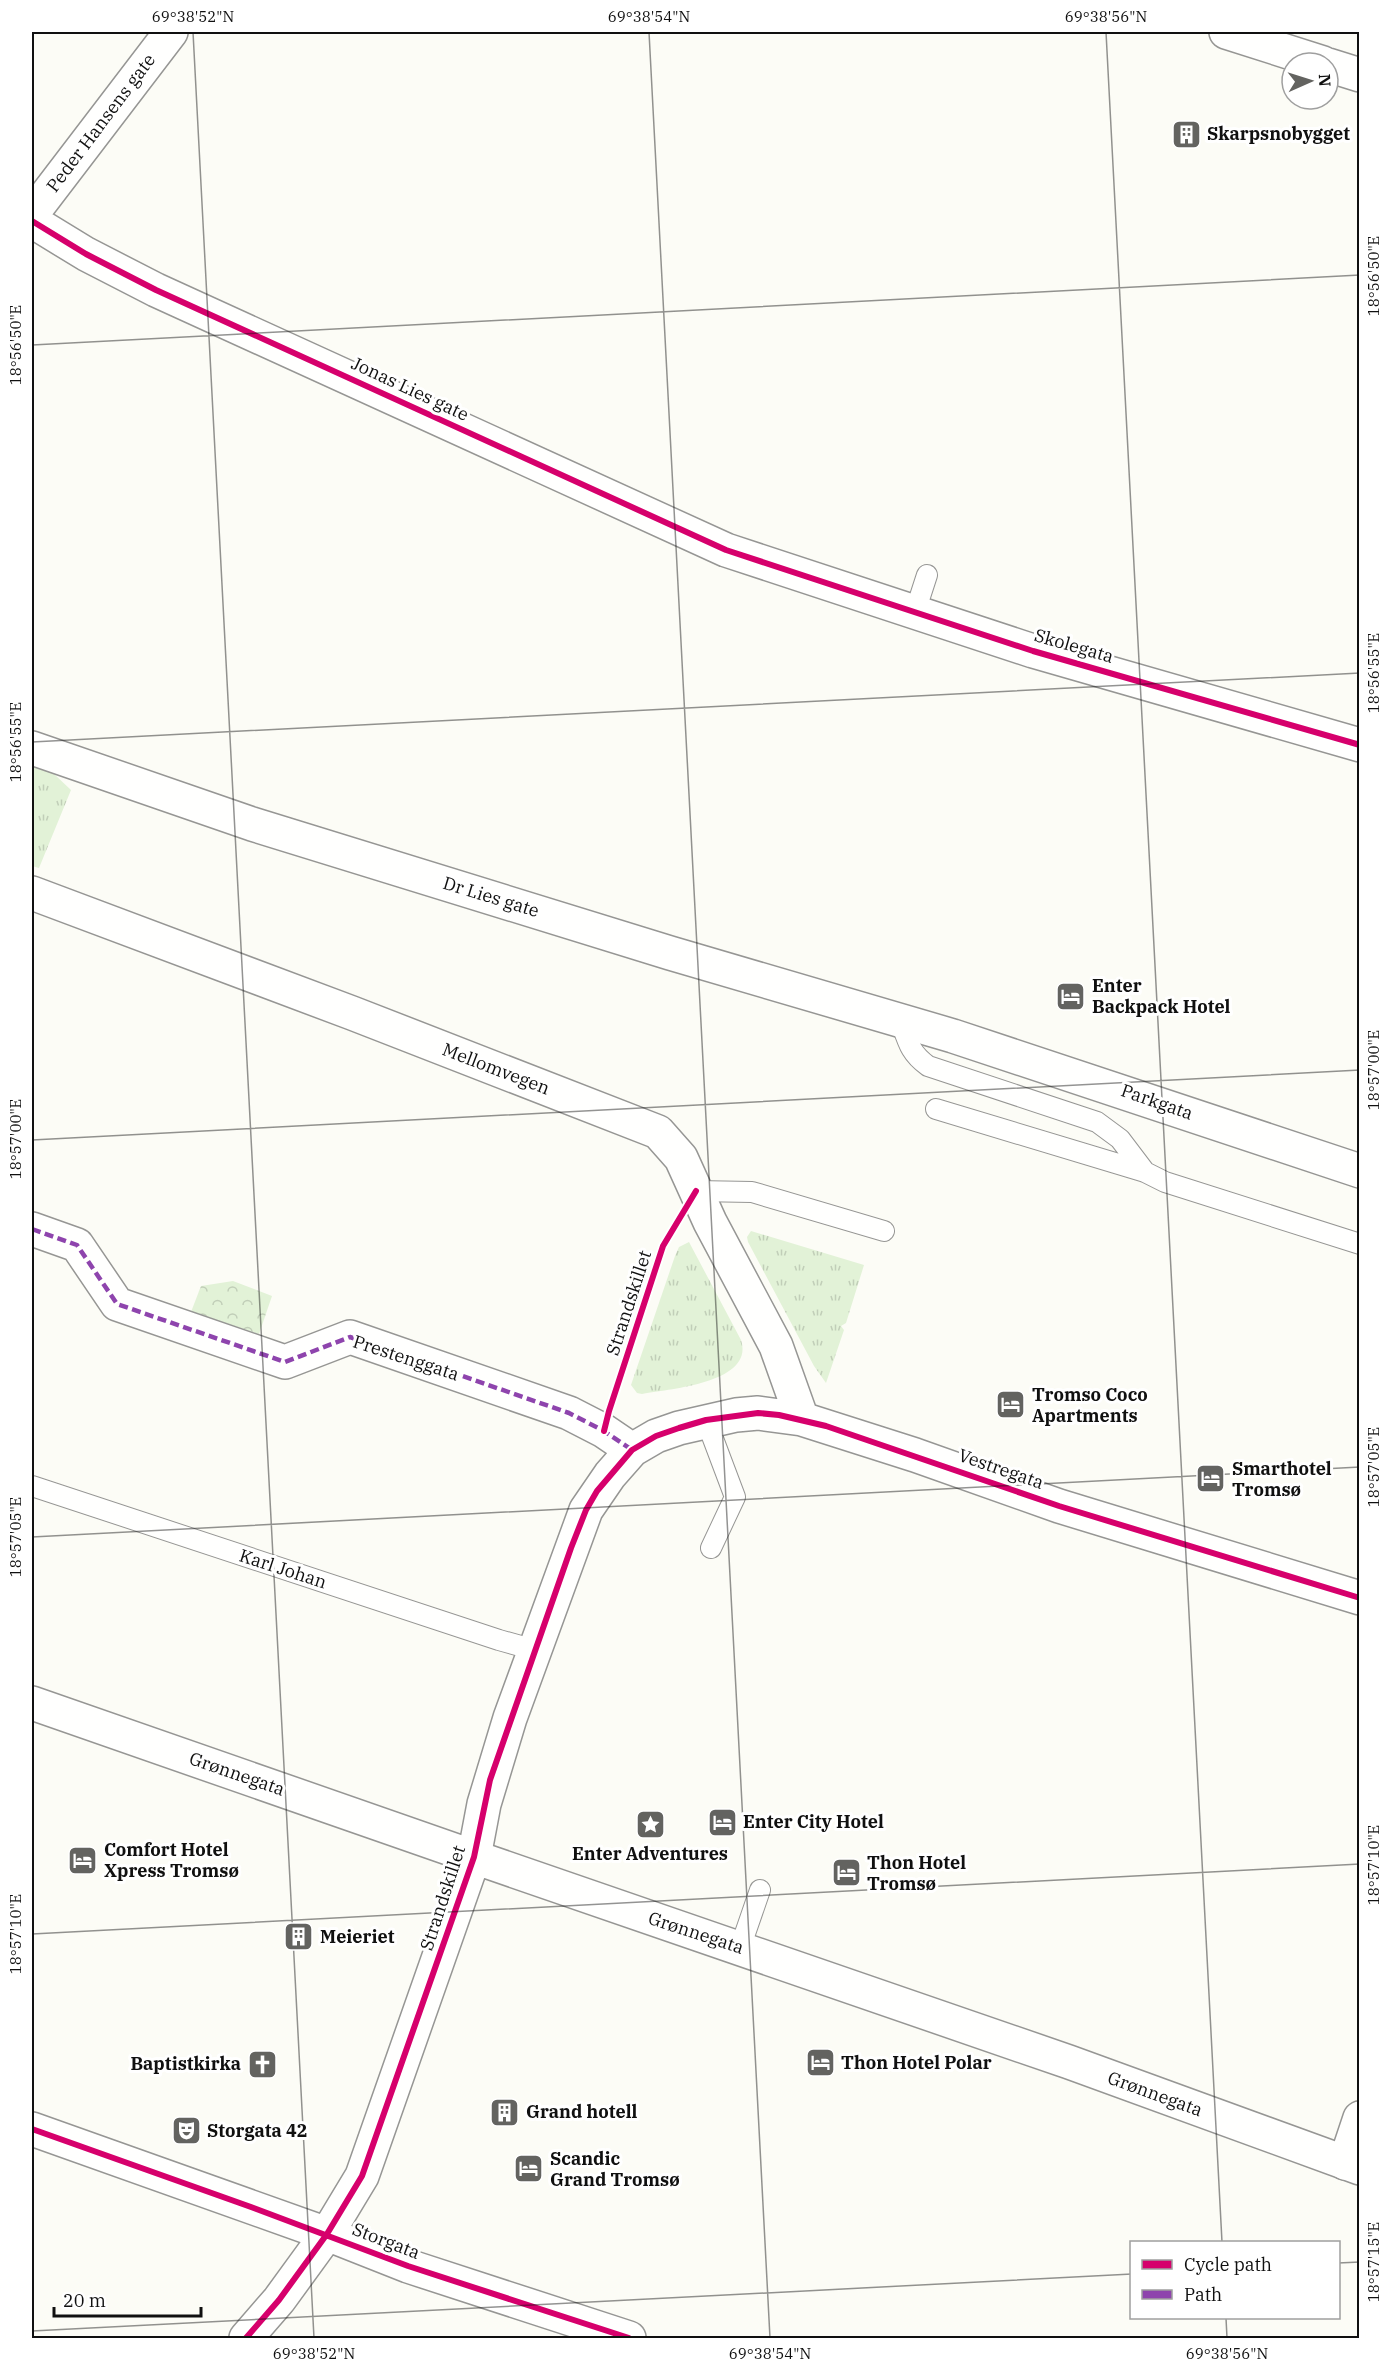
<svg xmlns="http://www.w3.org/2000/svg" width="1391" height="2370" font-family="'IBM Plex Serif',serif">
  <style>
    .grass { fill: url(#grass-tufts) }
    .park { fill: url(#park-crowns) }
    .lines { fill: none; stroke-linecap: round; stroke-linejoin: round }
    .service-casing { stroke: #969694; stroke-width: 22 }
    .minor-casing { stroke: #969694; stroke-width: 36 }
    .tertiary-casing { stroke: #969694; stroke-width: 36 }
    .service { stroke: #fffffe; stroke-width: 20 }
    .minor { stroke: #fffffe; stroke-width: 33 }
    .tertiary { stroke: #fffffe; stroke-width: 33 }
    .quiet { stroke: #8e44ad; stroke-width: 4.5; stroke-dasharray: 9 4.5; stroke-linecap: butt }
    .cycleway-casing { stroke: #fff; stroke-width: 10 }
    .cycleway { stroke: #d6006c; stroke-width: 6 }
    .ticks { fill: none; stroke: #101010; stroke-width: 1.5; stroke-opacity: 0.45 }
    .labels { text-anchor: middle; stroke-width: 6; stroke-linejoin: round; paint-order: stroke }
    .street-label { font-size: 18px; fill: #101010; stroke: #fff }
    .poi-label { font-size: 18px; font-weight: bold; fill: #101010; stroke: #fff; text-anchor: start }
    .neatline { fill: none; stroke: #101010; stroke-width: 2 }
    .ticks-label { font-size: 15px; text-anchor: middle; fill: #101010 }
  </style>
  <defs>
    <pattern id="grass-tufts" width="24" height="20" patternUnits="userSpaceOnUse" patternTransform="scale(1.5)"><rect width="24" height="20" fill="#e2f2d7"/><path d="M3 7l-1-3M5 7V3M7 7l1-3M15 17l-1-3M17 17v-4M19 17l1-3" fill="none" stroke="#c1ceb8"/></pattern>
    <pattern id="park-crowns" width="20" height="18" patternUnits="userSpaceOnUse" patternTransform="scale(1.5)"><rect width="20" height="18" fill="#e2f2d7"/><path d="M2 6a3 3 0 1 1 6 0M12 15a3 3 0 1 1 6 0" fill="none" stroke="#c1ceb8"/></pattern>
  </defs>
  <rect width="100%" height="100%" fill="#fcfcf6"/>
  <path class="grass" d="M32 767 53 773 71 790 39 868 32 866Z
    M751 1231 864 1265 846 1323 841 1326 844 1330 826 1383 814 1366 748 1242 747 1237Z
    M689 1242 741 1340C755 1383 670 1389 642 1394L637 1393 631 1385 675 1256 679 1247Z"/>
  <path class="park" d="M233 1281 272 1296 259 1334 191 1312 201 1286Z"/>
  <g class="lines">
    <defs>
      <path id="service" d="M915 612 927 575
        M901 1022C908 1042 910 1053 928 1066L1097 1122 1120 1139 1145 1172
        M936 1109 1145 1172 1165 1182 1360 1244
        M696 1191 752 1192 884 1231
        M706 1420 735 1497 711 1548
        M32 1486 499 1640 535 1650
        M740 1948 760 1890"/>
      <path id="minor" d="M1226 32 1323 63
        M1328 65 1360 75
        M32 214 171 32
        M32 221 86 254 156 290 726 550 1033 651 1360 745
        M32 748 252 824 670 953 953 1036 1360 1171
        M32 893 352 1013 658 1132 681 1158 710 1222 776 1346 802 1419
        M32 1229 77 1245 117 1304 285 1362 350 1337 569 1413 604 1431 632 1450
        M32 1703 474 1857 484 1804 510 1718 586 1510 610 1475 632 1450 656 1436 679 1428 736 1415 758 1413 802 1419 915 1455 1059 1506 1360 1598
        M1345 2163 1360 2118
        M246 2338 279 2300 327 2234 408 2266 629 2338"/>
      <path id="tertiary" d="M32 2129 327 2234 362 2176 474 1857 1069 2062 1360 2168"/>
    </defs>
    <use href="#service" class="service-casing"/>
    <use href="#minor" class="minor-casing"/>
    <use href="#tertiary" class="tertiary-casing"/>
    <use href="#service" class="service"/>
    <use href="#minor" class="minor"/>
    <use href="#tertiary" class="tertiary"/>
    <path class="quiet" d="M32 1229 77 1245 117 1304 285 1362 350 1337 569 1413 604 1431 632 1450"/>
    <defs>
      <path id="cycleway" d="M32 221 86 254 156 290 726 550 1033 651 1360 745
        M604 1431 609 1411 663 1246 696 1191
        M32 2129 251 2207 408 2266 629 2338
        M246 2338 279 2300 327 2234 362 2176 474 1857 490 1780 571 1548 586 1510 597 1491 632 1450 656 1436 679 1428 706 1420 758 1413 779 1415 826 1426 1059 1506 1360 1598"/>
    </defs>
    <use href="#cycleway" class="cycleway-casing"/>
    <use href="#cycleway" class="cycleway"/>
  </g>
  <path class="ticks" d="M193 32 314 2338M649 32 770 2338M1106 32 1222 2242M32 345 1360 275M32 742 1360 673M32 1140 1360 1070M32 1537 1360 1467M32 1934 1360 1864M1338 2263 1360 2262M1226 2318 1227 2338M32 2331 1132 2274"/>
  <defs>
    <symbol id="building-square" viewBox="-11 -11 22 22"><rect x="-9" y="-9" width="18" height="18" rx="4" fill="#636360" stroke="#fff"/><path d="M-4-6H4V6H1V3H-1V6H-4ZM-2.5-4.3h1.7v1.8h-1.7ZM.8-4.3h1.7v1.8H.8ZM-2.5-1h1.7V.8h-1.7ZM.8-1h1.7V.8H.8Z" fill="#fff"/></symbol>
    <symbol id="hotel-square" viewBox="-11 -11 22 22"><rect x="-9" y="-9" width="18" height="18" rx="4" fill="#636360" stroke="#fff"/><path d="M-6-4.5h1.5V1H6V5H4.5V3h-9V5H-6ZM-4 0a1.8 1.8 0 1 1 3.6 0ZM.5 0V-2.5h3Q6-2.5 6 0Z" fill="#fff"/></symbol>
    <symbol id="sight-square" viewBox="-11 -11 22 22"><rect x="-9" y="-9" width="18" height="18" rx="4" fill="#636360" stroke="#fff"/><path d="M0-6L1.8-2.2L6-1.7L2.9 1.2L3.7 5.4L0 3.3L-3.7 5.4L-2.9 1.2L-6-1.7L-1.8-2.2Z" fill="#fff"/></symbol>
    <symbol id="church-square" viewBox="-11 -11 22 22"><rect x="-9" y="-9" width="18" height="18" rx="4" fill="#636360" stroke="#fff"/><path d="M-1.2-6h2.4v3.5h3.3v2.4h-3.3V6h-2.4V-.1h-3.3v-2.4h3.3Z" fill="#fff"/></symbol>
    <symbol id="theatre-square" viewBox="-11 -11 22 22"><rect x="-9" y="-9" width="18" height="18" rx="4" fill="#636360" stroke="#fff"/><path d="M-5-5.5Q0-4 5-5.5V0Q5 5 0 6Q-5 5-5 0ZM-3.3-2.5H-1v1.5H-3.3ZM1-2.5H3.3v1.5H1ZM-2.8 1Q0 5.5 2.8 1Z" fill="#fff"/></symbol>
  </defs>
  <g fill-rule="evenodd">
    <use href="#building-square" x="1170" y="118" width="33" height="33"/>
    <use href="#hotel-square" x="1054" y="980" width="33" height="33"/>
    <use href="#hotel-square" x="994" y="1388" width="33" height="33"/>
    <use href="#hotel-square" x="1194" y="1462" width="33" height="33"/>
    <use href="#hotel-square" x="706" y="1806" width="33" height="33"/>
    <use href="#sight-square" x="634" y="1808" width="33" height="33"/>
    <use href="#hotel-square" x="66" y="1844" width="33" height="33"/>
    <use href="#hotel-square" x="830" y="1856" width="33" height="33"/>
    <use href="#building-square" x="282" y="1920" width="33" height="33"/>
    <use href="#hotel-square" x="804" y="2046" width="33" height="33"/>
    <use href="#church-square" x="246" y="2048" width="33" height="33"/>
    <use href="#building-square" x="488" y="2096" width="33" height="33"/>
    <use href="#theatre-square" x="170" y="2114" width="33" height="33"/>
    <use href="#hotel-square" x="512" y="2152" width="33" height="33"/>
  </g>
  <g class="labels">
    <g class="street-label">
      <text transform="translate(101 123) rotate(-53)" y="6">Peder Hansens gate</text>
      <text transform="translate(410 389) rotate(25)" y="6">Jonas Lies gate</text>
      <text transform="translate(1074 646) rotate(16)" y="6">Skolegata</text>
      <text transform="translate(491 897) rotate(17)" y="6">Dr Lies gate</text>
      <text transform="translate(496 1069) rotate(21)" y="6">Mellomvegen</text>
      <text transform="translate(1157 1102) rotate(19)" y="6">Parkgata</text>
      <text transform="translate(629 1303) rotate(-72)" y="6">Strandskillet</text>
      <text transform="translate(406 1358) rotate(18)" y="6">Prestenggata</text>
      <text transform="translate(1001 1469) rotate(19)" y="6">Vestregata</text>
      <text transform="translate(283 1569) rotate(18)" y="6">Karl Johan</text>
      <text transform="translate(237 1774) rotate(19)" y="6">Grønnegata</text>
      <text transform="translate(443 1898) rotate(-72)" y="6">Strandskillet</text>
      <text transform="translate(696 1933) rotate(18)" y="6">Grønnegata</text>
      <text transform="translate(1155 2094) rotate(20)" y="6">Grønnegata</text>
      <text transform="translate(386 2241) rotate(21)" y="6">Storgata</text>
    </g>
    <g class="poi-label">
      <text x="1207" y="140">Skarpsnobygget</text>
      <text x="1092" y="992">Enter<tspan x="1092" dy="21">Backpack Hotel</tspan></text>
      <text x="1032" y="1401">Tromso Coco<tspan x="1032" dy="21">Apartments</tspan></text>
      <text x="1232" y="1475">Smarthotel<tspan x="1232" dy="21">Tromsø</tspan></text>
      <text x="743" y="1828">Enter City Hotel</text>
      <text x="104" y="1856">Comfort Hotel<tspan x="104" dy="21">Xpress Tromsø</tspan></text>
      <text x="650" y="1860" text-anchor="middle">Enter Adventures</text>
      <text x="867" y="1869">Thon Hotel<tspan x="867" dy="21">Tromsø</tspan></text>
      <text x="320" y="1943">Meieriet</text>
      <text x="841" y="2069">Thon Hotel Polar</text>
      <text x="241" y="2070" text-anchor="end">Baptistkirka</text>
      <text x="526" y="2118">Grand hotell</text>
      <text x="207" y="2137">Storgata 42</text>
      <text x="550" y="2165">Scandic<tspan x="550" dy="21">Grand Tromsø</tspan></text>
    </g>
  </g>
  <rect width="1391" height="2370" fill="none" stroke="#ffffff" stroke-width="66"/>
  <rect x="1130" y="2241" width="210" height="78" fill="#ffffff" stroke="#9f9f9f" stroke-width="1.5"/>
  <rect x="1142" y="2260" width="30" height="9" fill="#d6006c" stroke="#9f9f9f" stroke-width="1.5"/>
  <text x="1184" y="2271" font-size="18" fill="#101010">Cycle path</text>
  <rect x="1142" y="2290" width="30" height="9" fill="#8e44ad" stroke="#9f9f9f" stroke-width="1.5"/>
  <text x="1184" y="2301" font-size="18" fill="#101010">Path</text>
  <g transform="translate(1310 81) rotate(87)"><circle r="28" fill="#ffffff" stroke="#9f9f9f" stroke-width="1.5"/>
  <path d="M0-4.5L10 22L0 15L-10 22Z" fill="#636360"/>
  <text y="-9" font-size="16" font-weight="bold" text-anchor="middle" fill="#101010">N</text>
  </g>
  <path d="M54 2307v9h147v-9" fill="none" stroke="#101010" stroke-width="3"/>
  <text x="63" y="2307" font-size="18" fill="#101010" stroke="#ffffff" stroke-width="4.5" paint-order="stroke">20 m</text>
  <rect x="33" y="33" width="1325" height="2304" class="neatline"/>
  <g class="ticks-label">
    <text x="193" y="22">69°38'52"N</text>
    <text x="649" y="22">69°38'54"N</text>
    <text x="1106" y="22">69°38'56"N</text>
    <text transform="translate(1374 276) rotate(-90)" y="5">18°56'50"E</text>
    <text transform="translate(16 345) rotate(-90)" y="5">18°56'50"E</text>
    <text transform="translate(1374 673) rotate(-90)" y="5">18°56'55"E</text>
    <text transform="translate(16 742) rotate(-90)" y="5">18°56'55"E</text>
    <text transform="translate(1374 1070) rotate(-90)" y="5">18°57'00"E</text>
    <text transform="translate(16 1139) rotate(-90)" y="5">18°57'00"E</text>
    <text transform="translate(1374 1467) rotate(-90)" y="5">18°57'05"E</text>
    <text transform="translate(16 1537) rotate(-90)" y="5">18°57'05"E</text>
    <text transform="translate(1374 1865) rotate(-90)" y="5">18°57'10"E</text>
    <text transform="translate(16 1934) rotate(-90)" y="5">18°57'10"E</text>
    <text transform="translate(1374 2262) rotate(-90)" y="5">18°57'15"E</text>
    <text x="314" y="2359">69°38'52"N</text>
    <text x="770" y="2359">69°38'54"N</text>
    <text x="1227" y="2359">69°38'56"N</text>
  </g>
</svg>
